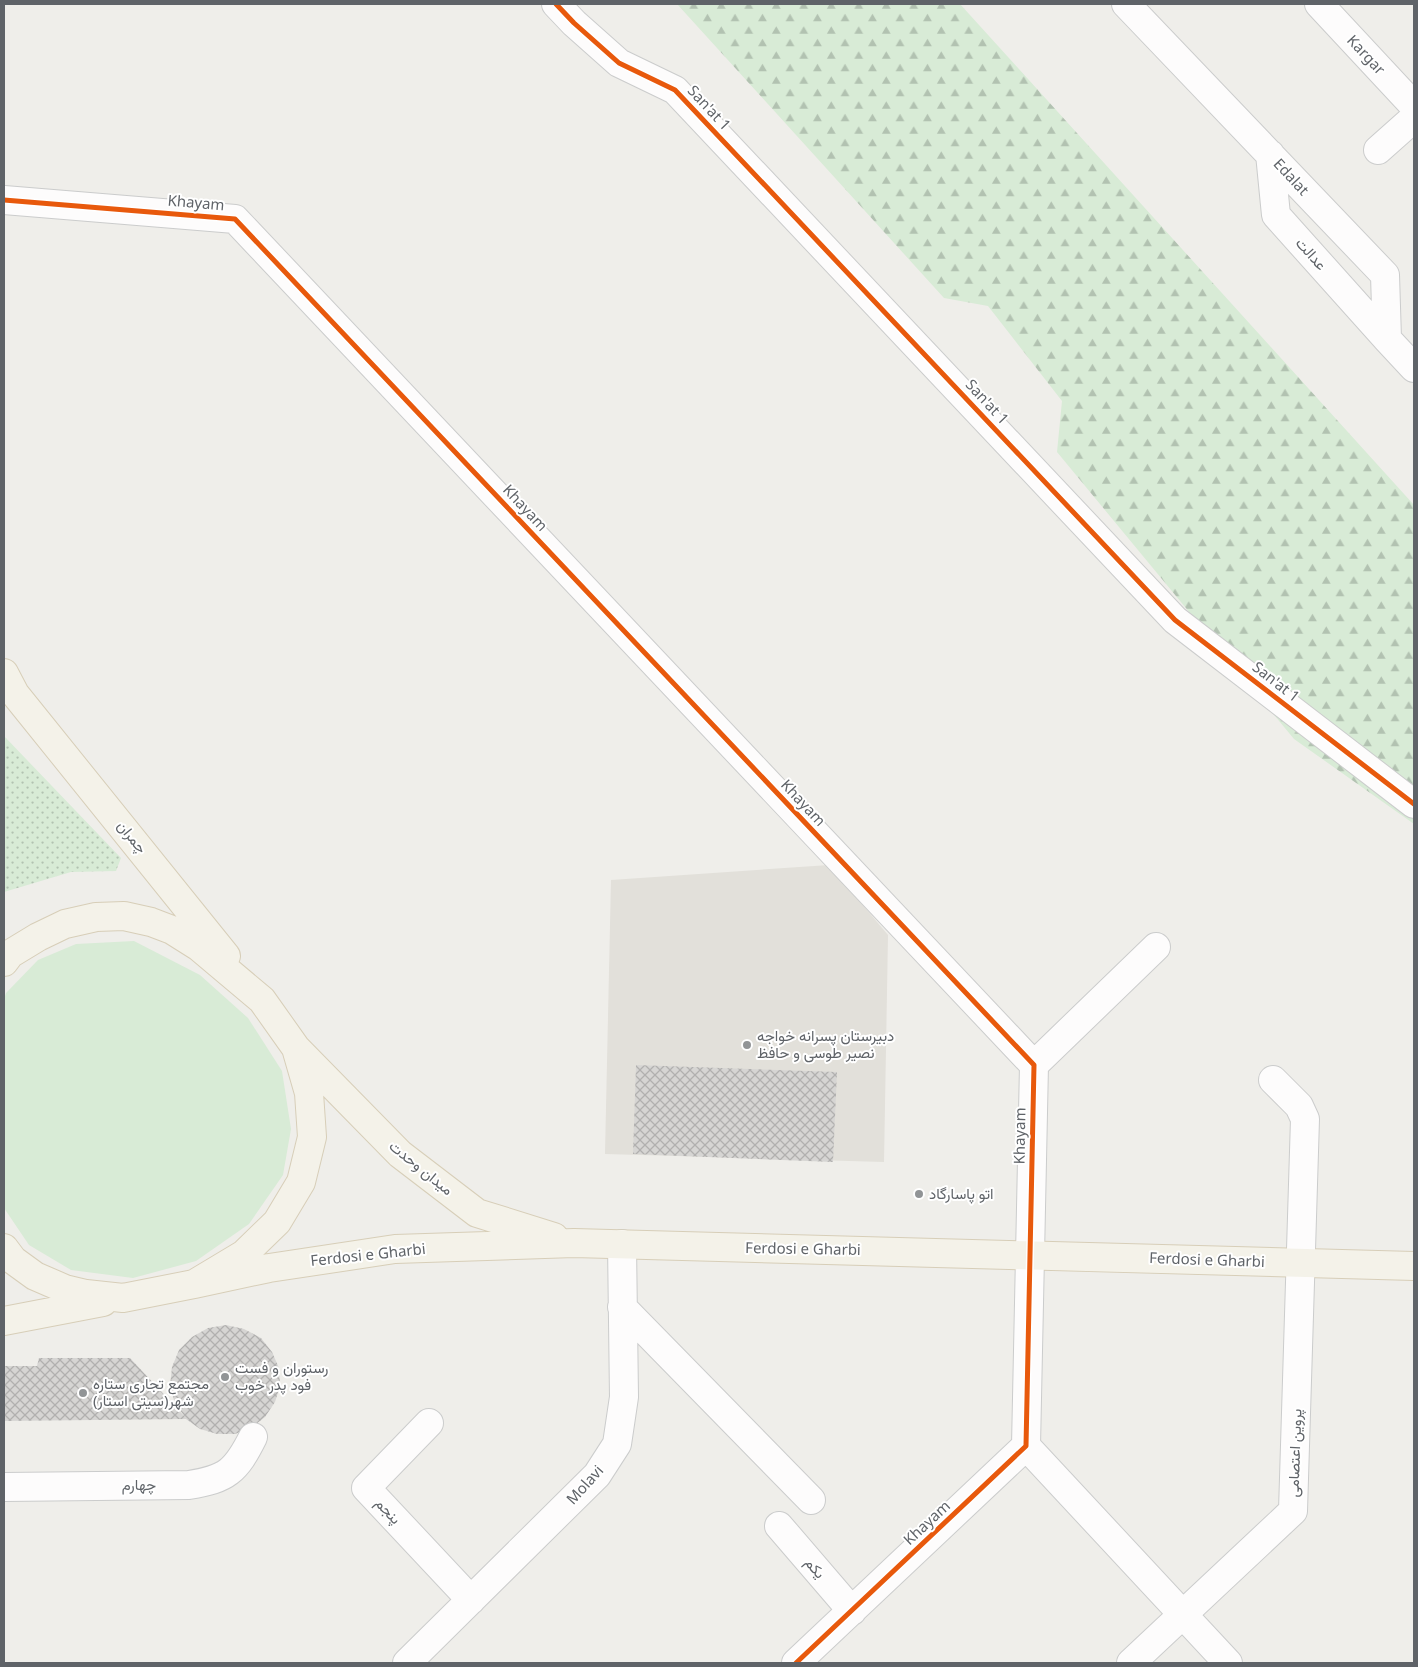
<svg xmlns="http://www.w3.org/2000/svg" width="1418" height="1667" font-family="'Noto Sans',Vazirmatn,sans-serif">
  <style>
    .education { fill: #e2e0da }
    .grass { fill: #d8ebd6 }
    .forest { fill: url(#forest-firs) }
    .garden { fill: url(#garden-dots) }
    .building { fill: url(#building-cross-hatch) }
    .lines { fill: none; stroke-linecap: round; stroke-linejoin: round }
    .minor-casing { stroke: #cbcccc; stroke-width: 30 }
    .major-casing { stroke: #d7ceb8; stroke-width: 30 }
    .minor { stroke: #fdfcfc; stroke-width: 28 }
    .major { stroke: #f4f2e9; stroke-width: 28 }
    .cycleway-casing { stroke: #fff; stroke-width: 8 }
    .cycleway { stroke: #e8590c; stroke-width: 5 }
    .poi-dot { fill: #919496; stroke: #fff; stroke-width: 2 }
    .labels { text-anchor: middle; stroke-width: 4; stroke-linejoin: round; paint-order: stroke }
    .street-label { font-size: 15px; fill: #5f6368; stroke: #fff }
    .poi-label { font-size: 15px; fill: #5f6368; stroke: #fff; text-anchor: start }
  </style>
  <defs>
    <pattern id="forest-firs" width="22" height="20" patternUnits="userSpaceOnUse" patternTransform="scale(1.25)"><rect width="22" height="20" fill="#d8ebd6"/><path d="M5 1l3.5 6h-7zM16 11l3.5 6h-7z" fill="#b2c2b1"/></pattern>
    <pattern id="garden-dots" width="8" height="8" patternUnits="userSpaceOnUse" patternTransform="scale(1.25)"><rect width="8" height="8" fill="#d8ebd6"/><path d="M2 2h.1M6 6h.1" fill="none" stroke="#b2c2b1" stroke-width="1.8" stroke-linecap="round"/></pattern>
    <pattern id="building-cross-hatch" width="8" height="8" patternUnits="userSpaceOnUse" patternTransform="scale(1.25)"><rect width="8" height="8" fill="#d6d5d3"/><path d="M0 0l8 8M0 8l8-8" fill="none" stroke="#b1b0af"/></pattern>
  </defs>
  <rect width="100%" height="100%" fill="#efeeea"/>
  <path class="education" d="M829 865 888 935 884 1162 605 1154 611 880Z"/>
  <path class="grass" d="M134 941 200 975 248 1018 282 1071 291 1129 283 1175 249 1224 196 1261 133 1278 71 1270 29 1245 4 1208V999L6 993 38 960 76 944Z"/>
  <path class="forest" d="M677 4H960L1414 505V824L1294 739 1057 452 1062 401 988 306 944 298Z"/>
  <path class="garden" d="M4 736 121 858 116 871 71 872 4 892Z"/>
  <path class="building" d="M636 1065 837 1072 833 1162 633 1154Z
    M226 1325 244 1329 261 1338 272 1352 279 1368 280 1386 275 1402 265 1417 251 1428 235 1434H217L200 1429 186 1419 4 1421V1366H37L39 1358H130L186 1418 175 1404 170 1386 172 1367 179 1350 192 1337 208 1328Z"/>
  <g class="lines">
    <defs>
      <path id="minor" d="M556 4 574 23 619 63 675 90 1175 620 1414 804
        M1126 4 1385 275 1387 339 1414 368
        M1319 4 1414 106
        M1378 150 1414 118
        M1270 154 1276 215 1387 339
        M4 200 235 219 1034 1065 1026 1446 796 1663
        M1034 1065 1156 947
        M622 1307 811 1500
        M429 1423 366 1488 471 1600
        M1026 1446 1228 1663
        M4 1487 189 1485C227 1479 236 1471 253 1437
        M779 1526 852 1611
        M407 1663 597 1475 617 1444 624 1397 622 1244
        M1131 1663 1293 1511 1305 1119 1299 1106 1273 1080"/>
      <path id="major" d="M4 673 15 694 226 956
        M4 962 10 954 38 937 65 924 96 917 124 916 151 922 172 930 199 947 262 1000 296 1048 309 1093 312 1137 301 1182 277 1222 244 1254 194 1284 123 1298 86 1294 65 1289 35 1276 13 1260 4 1248
        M297 1049 400 1154 477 1213 554 1237
        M194 1284 269 1268 395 1249 574 1243 1414 1266
        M4 1321 103 1302"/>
    </defs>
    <use href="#minor" class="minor-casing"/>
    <use href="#major" class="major-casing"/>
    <use href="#minor" class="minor"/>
    <use href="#major" class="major"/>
    <defs>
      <path id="cycleway" d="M556 4 574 23 619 63 675 90 1175 620 1414 804
        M4 200 235 219 1034 1065 1026 1446 796 1663"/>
    </defs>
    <use href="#cycleway" class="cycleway-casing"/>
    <use href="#cycleway" class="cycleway"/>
  </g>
  <g class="poi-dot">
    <circle cx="747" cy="1045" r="5"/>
    <circle cx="919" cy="1194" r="5"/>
    <circle cx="225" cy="1377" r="5"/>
    <circle cx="83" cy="1393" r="5"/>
  </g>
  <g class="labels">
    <g class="street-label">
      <text transform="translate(1366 55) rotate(47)" y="5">Kargar</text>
      <text transform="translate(709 108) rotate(47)" y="5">San'at 1</text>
      <text transform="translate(1291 177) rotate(47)" y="5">Edalat</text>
      <text transform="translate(196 203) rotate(5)" y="5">Khayam</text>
      <text transform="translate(1311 254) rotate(48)" y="5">عدالت</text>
      <text transform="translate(987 402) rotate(47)" y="5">San'at 1</text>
      <text transform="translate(525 508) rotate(47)" y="5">Khayam</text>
      <text transform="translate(1276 682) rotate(38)" y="5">San'at 1</text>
      <text transform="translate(803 803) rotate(47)" y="5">Khayam</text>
      <text transform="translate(132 837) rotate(51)" y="5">چمران</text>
      <text transform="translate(1020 1136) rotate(-89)" y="5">Khayam</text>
      <text transform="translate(421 1168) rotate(39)" y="5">میدان وحدت</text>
      <text transform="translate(803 1249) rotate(1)" y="5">Ferdosi e Gharbi</text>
      <text transform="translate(368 1255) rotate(-6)" y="5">Ferdosi e Gharbi</text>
      <text transform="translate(1207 1260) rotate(2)" y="5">Ferdosi e Gharbi</text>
      <text transform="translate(1295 1453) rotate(-88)" y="5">پروین اعتصامی</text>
      <text x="139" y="1490">چهارم</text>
      <text transform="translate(585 1485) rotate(-48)" y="5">Molavi</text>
      <text transform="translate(388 1511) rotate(47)" y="5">پنجم</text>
      <text transform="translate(927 1523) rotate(-43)" y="5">Khayam</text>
      <text transform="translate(815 1568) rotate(49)" y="5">یکم</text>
    </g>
    <g class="poi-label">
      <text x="757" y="1041">دبیرستان پسرانه خواجه<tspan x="757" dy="17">نصیر طوسی و حافظ</tspan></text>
      <text x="929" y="1199">اتو پاسارگاد</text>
      <text x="235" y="1373">رستوران و فست<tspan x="235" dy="17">فود پدر خوب</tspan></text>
      <text x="93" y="1389">مجتمع تجاری ستاره<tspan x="93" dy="17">شهر(سیتی استار)</tspan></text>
    </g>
  </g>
  <rect width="1418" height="1667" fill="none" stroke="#5f6368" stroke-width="10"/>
</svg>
